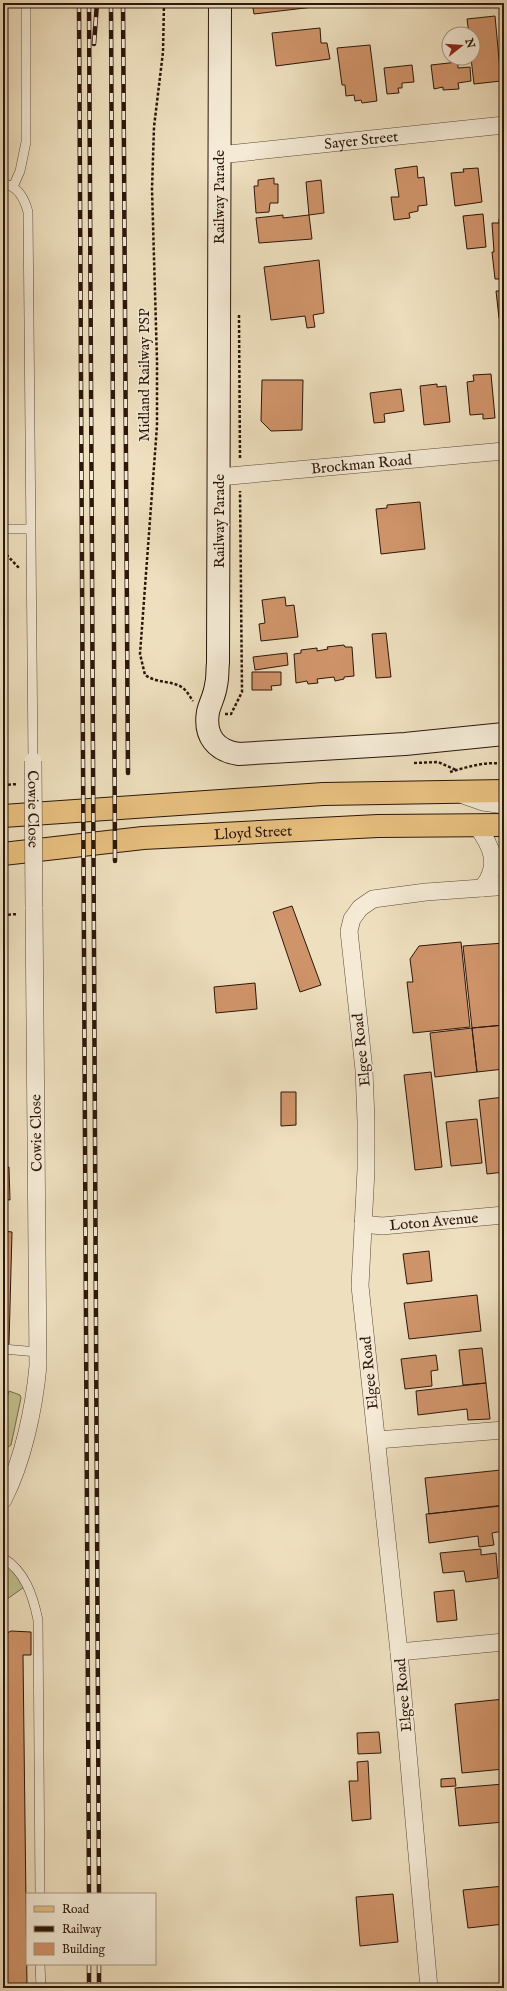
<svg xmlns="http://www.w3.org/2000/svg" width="507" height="1991" font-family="'IM FELL English',serif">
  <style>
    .green { fill: #c0c08c; stroke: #766b4c }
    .building { fill: #d0946a; stroke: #2c160b }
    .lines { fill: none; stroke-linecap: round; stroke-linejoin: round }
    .lane-casing { stroke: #5c4838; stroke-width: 10 }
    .street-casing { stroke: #5c4838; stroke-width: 18 }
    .secondary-casing { stroke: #2c160b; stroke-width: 24 }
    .primary-casing { stroke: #2c160b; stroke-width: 24 }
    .path { stroke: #2c160b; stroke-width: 2.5; stroke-dasharray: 3 2; stroke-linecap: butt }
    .lane { stroke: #f4ead5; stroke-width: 9 }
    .street { stroke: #f4ead5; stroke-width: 17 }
    .secondary { stroke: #f4ead5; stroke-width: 22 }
    .primary { stroke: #e7c07f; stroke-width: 22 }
    .rail-casing { stroke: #2c160b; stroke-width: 4.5 }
    .rail { stroke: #f4ead5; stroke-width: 3; stroke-dasharray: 9; stroke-linecap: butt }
    .street-bridge-casing { stroke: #5c4838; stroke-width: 18; stroke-linecap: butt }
    .street-bridge { stroke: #f4ead5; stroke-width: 17 }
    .labels { text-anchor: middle; stroke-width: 3; stroke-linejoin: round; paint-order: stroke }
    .street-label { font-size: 15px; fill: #2c160b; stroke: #f4ead5 }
  </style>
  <rect width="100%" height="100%" fill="#eedfbe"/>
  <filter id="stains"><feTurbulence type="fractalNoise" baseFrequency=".005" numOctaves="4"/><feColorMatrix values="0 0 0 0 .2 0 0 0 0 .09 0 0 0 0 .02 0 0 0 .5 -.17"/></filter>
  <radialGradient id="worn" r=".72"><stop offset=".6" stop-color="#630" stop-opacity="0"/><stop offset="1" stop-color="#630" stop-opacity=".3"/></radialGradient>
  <path class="green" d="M9 1391 20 1395 21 1398 11 1445 3 1451V1413Z
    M3 1562 17 1576 24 1587 3 1602Z"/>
  <path class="building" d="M252 3H322V6L254 14Z
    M495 16 501 81 474 84 471 58H473V34H469L467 19Z
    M320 28 321 43H327L330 59 276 66 272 33Z
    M370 45 377 101 362 103 361 100 355 101 354 95 346 96 345 85H342L337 48Z
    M458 62V68L470 67 471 81 458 83 459 89 443 90V87L434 89 431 65Z
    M412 65 414 82 402 83V88H398L399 93 387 94 384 68Z
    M417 166 418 178 424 177 427 205 418 206V211L409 213 410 218 394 220 391 197H399L395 169Z
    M478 168 482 202 455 206 451 173 464 172 463 169Z
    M274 178V184H278V203H270L269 212 256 213 254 186H258V180Z
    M321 180 324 213 309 215 306 182Z
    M483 214 486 247 467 249 463 216Z
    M283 215V218L309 215 312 239 259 243 256 218Z
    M499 219H504V279H495L492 252H494L492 223H499Z
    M319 260 324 313 313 315 315 327 307 328 305 316 271 320 264 267Z
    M496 291H504V318H499Z
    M500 328H504V370Z
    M491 374 495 418 483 419V414L470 415 467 382 474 381 473 375Z
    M262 380H303L302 430 271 431 261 421Z
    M437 384V387L446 386 450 422 424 425 420 386Z
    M401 389 404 411 384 414 385 422 374 423 370 393Z
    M420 502 425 549 381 554 376 509 387 508V505Z
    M285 597 286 606 294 605 298 637 261 641 259 624 265 623 262 600Z
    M386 633 391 677 376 678 372 634Z
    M344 645 345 647H352L354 676 344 677V679L335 681 334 677 317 679 318 683 308 684 307 681 296 683 294 654 301 653V650L317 648V651L328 649 327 647Z
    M287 653 288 665 255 670 253 657Z
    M252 672H281V685L271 686 272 690H252Z
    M292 906 321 985 300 992 273 912Z
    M461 942 470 1027 413 1033 407 982H413L410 959 419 946Z
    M504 943V1025L472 1028 463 946Z
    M3 976H5L6 1068H3Z
    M255 983 257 1009 216 1013 214 987Z
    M504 1025V1069L477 1072 472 1028Z
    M472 1028 477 1072 435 1077 430 1033Z
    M431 1072 442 1167 415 1170 404 1075Z
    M281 1092H296V1125L281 1126Z
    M504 1097V1131H502L504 1172 487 1174 479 1100Z
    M3 1107 7 1108 6 1151H3Z
    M477 1119 482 1163 451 1166 446 1122Z
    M3 1166 9 1167 10 1200 3 1199Z
    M3 1231 12 1232 9 1344 3 1346Z
    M429 1251 432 1281 407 1284 403 1254Z
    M477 1295 481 1331 409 1339 404 1303Z
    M482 1348 486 1383 463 1385 459 1350Z
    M436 1355 438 1370 431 1371 432 1386 405 1389 401 1359Z
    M486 1383 490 1419 468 1420 467 1409 418 1415 416 1391Z
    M501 1470 504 1505 429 1514 425 1478Z
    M501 1506 503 1531 492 1533 494 1545 479 1547 478 1536 429 1543 426 1514Z
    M501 1534H504V1564L502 1546Z
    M481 1549V1555L496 1553 498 1578 466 1582 464 1571 443 1573 440 1553Z
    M454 1590 457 1620 437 1622 434 1592Z
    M11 1631 31 1632V1655H23L27 1988H3V1635Z
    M504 1699V1769L462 1773 455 1704Z
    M379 1732 381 1753 358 1754 357 1733Z
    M368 1761 371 1819 352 1821 349 1781H358L357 1762Z
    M455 1778 456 1786 441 1787V1779Z
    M504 1784V1822L459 1826 455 1788Z
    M504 1886V1924L468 1928 463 1890Z
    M393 1894 398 1942 360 1946 356 1897Z"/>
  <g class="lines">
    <defs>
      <path id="lane" d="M3 183C18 187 24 197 28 212L33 761
        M13 187 20 171 26 142V3
        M3 529H31
        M3 1349 38 1352
        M3 1558C25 1571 33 1596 38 1620L40 1894
        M40 1964 41 1988"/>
      <g id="street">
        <path id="s1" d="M219 155 504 125"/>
        <path id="s2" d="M219 477 504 451"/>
        <path d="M463 795 483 802 504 805"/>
        <path d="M476 825C492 846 501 866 482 888"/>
        <path id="s3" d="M363 1224 382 1226 504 1215"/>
        <path d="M377 1440 504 1430"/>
        <path d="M3 1500C23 1461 34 1409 38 1366L34 907"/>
        <path d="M399 1652 504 1642"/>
        <path d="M429 1988 399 1652 360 1286 366 1170V1121L364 1070 349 931 352 919 360 908 373 899 426 892 496 887 504 884"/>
      </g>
      <path id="secondary" d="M220 3 218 663C217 670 218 678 216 685 215 695 210 703 208 712 204 736 216 751 239 754L405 744 504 734"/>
      <g id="primary">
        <path d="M3 816 323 794 504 791"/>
        <path id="s4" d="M3 854 143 838 378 826 504 825"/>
      </g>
    </defs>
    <use href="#lane" class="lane-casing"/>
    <use href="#street" class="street-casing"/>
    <use href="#secondary" class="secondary-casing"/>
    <use href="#primary" class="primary-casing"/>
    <path class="path" d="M164 3 163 52 154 127 152 189 157 361V426L140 654 145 675C158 684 172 680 183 688 187 691 190 697 193 701
      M239 315 240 460
      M3 551 19 568
      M225 714H231L242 692 240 491
      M414 763 438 762 456 770
      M450 772C467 767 486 761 504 764
      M3 785 18 784
      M3 915 18 914"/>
    <use href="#lane" class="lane"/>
    <use href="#street" class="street"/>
    <use href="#secondary" class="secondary"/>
    <use href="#primary" class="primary"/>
    <defs>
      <path id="rail" d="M79 3 89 1894
        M89 3 99 1894
        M111 3 115 861
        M123 3 128 773
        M94 44 97 3
        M89 1964V1988
        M99 1964V1988"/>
    </defs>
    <use href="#rail" class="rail-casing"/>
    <use href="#rail" class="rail"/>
    <defs>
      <g id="street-bridge">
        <path id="s5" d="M33 761 34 907"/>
      </g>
    </defs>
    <use href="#street-bridge" class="street-bridge-casing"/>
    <use href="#street-bridge" class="street-bridge"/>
  </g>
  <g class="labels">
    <g class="street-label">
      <text dy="5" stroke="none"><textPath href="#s1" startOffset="143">Sayer Street</textPath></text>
      <text transform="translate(219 197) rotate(-90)" y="5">Railway Parade</text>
      <text transform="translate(144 375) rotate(-90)" y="5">Midland Railway PSP</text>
      <text dy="5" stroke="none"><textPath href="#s2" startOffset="143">Brockman Road</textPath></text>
      <text transform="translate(219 521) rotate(-90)" y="5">Railway Parade</text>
      <text dy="5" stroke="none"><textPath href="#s5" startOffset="48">Cowie Close</textPath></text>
      <text dy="5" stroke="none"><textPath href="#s4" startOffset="251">Lloyd Street</textPath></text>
      <text transform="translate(361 1050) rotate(-96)" y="5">Elgee Road</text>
      <text transform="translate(36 1133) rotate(-91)" y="5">Cowie Close</text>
      <text dy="5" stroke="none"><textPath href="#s3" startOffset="71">Loton Avenue</textPath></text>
      <text transform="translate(369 1373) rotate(-96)" y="5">Elgee Road</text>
      <text transform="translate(403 1695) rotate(-95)" y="5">Elgee Road</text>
    </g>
  </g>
  <rect width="507" height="1991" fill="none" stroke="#eedfbe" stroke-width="16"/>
  <rect x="4" y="4" width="499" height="1983" fill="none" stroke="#2c160b" stroke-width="2"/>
  <rect x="8" y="8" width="491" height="1975" fill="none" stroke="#2c160b"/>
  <rect x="26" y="1893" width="130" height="72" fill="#f4ead5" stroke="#a49584"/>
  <rect x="34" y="1906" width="20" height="6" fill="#e7c07f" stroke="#a49584"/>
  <text x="62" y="1913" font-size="12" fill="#2c160b">Road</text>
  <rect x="34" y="1926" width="20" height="6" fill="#2c160b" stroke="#a49584"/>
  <text x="62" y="1933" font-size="12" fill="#2c160b">Railway</text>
  <rect x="34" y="1943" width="20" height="12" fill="#d0946a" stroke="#a49584"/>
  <text x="62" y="1953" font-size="12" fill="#2c160b">Building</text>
  <g transform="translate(461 46) rotate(73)"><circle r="19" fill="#f4ead5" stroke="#a49584"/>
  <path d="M0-3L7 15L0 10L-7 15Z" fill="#8f2418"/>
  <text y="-6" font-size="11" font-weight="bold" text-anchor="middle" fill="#2c160b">N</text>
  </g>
  <rect width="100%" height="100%" filter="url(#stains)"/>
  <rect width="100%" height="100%" fill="url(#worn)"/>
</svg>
